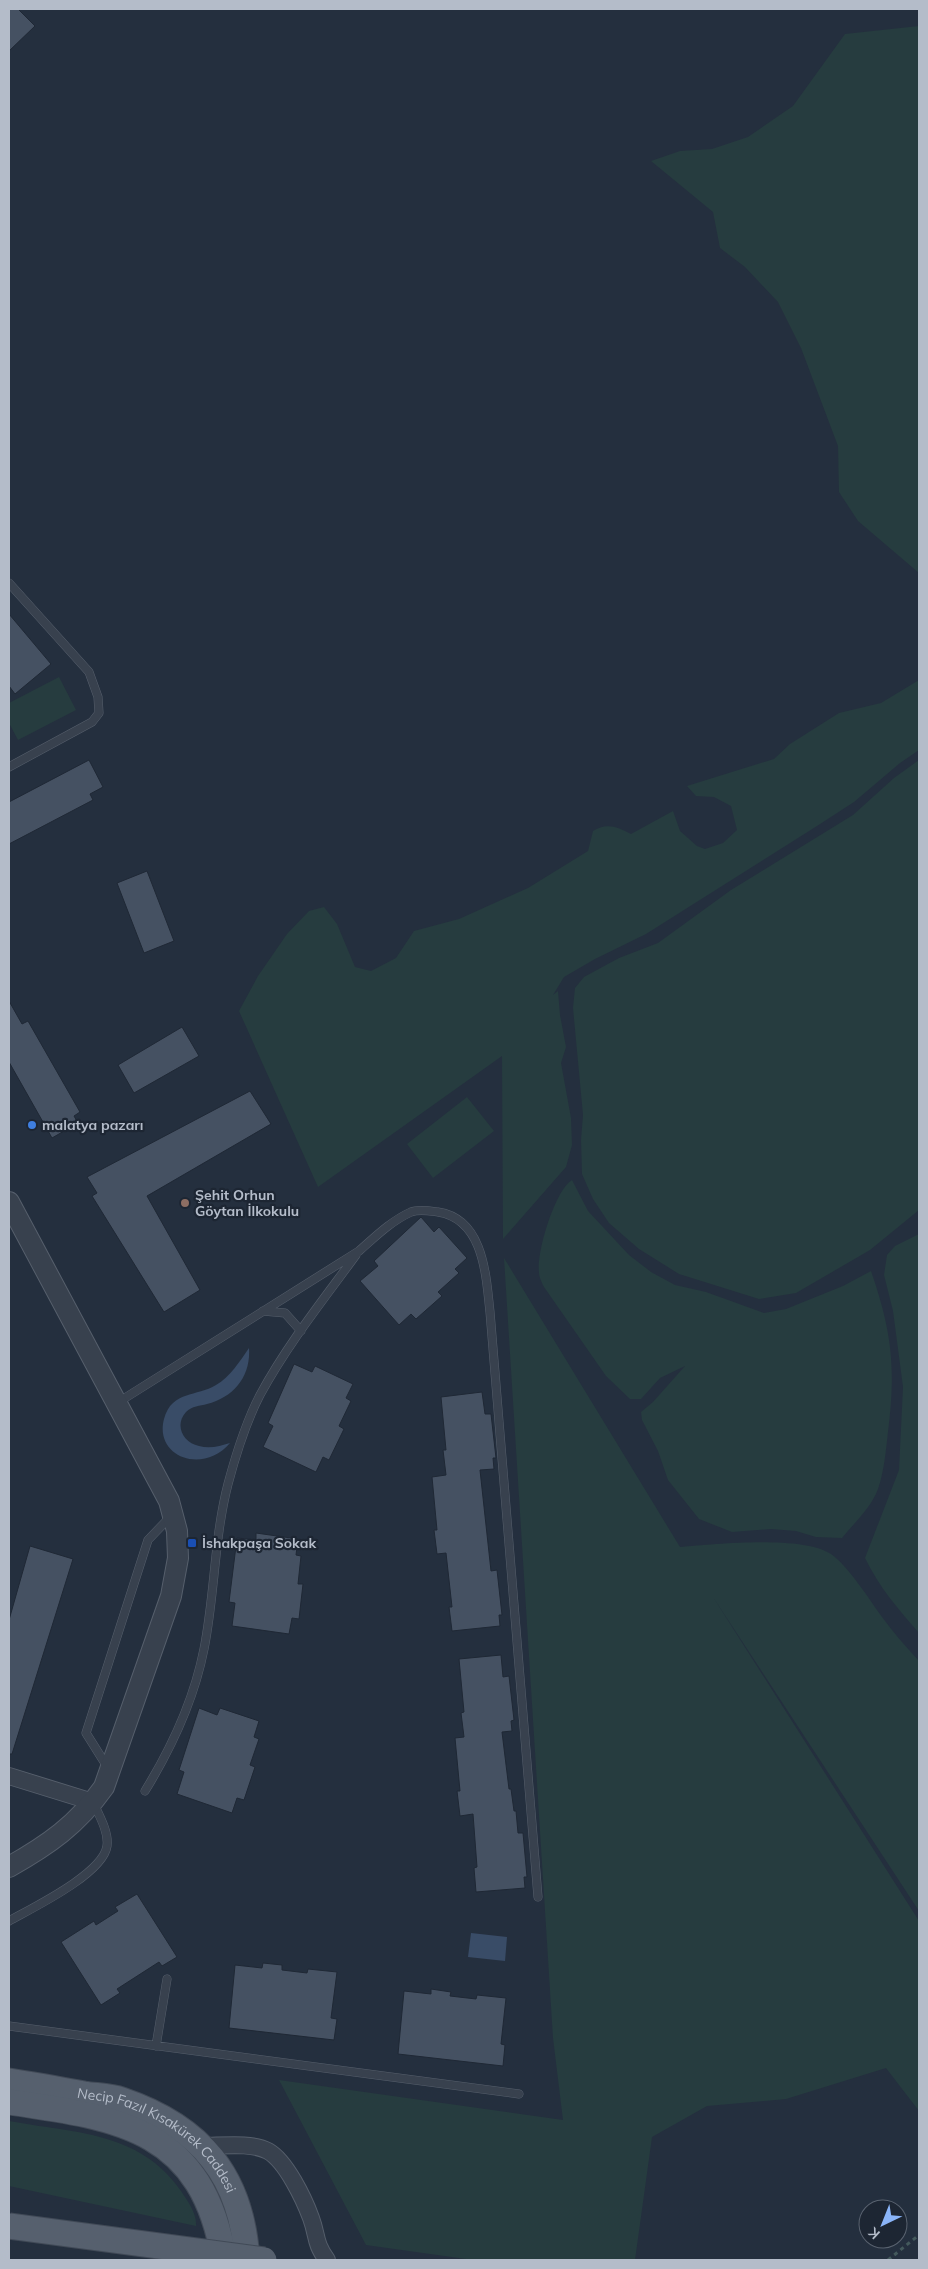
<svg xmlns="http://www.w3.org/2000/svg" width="928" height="2269" font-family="Mulish,sans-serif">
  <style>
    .green { fill: #263c3f }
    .water { fill: #394c67 }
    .building { fill: #455162; stroke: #1f2835 }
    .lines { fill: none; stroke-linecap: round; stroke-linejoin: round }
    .service-casing { stroke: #565f6c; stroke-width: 9 }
    .minor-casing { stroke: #565f6c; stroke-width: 18 }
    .tertiary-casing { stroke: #565f6c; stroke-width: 22 }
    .primary-casing { stroke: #414a57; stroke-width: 27 }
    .path { stroke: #44595c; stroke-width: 3; stroke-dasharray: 4 4; stroke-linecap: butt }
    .service { stroke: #38414e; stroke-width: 8 }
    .minor { stroke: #38414e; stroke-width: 16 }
    .tertiary { stroke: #38414e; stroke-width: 20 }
    .primary { stroke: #56606e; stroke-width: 25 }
    .primary-bridge-casing { stroke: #414a57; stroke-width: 27; stroke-linecap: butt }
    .primary-bridge { stroke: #56606e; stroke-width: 25 }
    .shop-dot { fill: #3f7fe0; stroke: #1d2633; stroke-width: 2 }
    .education-dot { fill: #8d6e63; stroke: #1d2633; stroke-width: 2 }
    .transit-dot { fill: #1a4fb4; stroke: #1d2633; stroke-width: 2 }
    .labels { text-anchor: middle; stroke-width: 4.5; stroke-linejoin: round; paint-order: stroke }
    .poi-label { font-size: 14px; font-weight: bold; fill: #b4bcc9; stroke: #1d2633; text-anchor: start }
    .street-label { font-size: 14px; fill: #b4bcc9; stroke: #1d2633 }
  </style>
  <rect width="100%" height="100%" fill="#242f3e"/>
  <path class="green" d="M919 26V573L858 521 839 492 838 446 801 348 778 302 745 267 720 248 713 212 651 161 680 151 712 149 748 137 793 106 845 34Z
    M59 677 76 710 18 740 9 723V703Z
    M919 680V750L900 763 854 802 817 826 646 934 595 959 564 977 553 995 558 991 560 1015 566 1047 561 1063 571 1118 572 1145 566 1167 503 1239 502 1056 318 1187 239 1011 258 976 287 934 309 911 324 907 337 924 355 967 371 971 396 958 414 931 459 919 528 888 588 851 593 831C606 822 618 827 631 834L673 811 680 831 697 846 705 849 723 843 737 830 731 806 714 797 696 796 687 786 774 759 790 744 839 713 881 703Z
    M919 760V1210L870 1250 796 1293 759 1299 679 1274 639 1249 609 1223 593 1199 582 1174 581 1140 583 1115 573 1008 575 988 584 977 619 958 658 943 731 890 853 815 894 778Z
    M467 1097 494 1131 433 1178 407 1144Z
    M572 1180 588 1211 629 1255 651 1272 675 1285 706 1292 764 1313 786 1309 843 1286 871 1271C892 1332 896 1368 888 1432 886 1450 884 1472 878 1489 871 1508 854 1523 842 1538L816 1537 796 1531 771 1529 732 1532 699 1519 668 1480 658 1451 642 1420 641 1412 653 1402 685 1366 660 1378 641 1399H630L606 1376 544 1287C542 1283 539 1277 539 1273 536 1253 555 1190 572 1180Z
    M919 1234V1633C898 1609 879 1587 865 1558L899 1470 903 1387 893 1311 884 1275 887 1255 895 1246Z
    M504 1258 680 1547C716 1544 802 1535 831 1554 848 1566 870 1600 882 1617 893 1632 906 1647 919 1661V1911L713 1597 919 1921V2111L886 2068 786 2099 707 2106 652 2137 635 2260H473L366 2245 279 2080 563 2120 553 2038Z
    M9 2121C73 2133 140 2131 181 2191 188 2202 197 2213 196 2226L9 2186Z"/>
  <path class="water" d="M249 1348C251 1376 234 1397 207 1404 200 1406 192 1406 186 1412 174 1425 183 1443 199 1446 210 1449 220 1446 230 1443 203 1475 154 1457 164 1419 172 1390 197 1397 216 1385 230 1377 240 1361 249 1348Z
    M471 1933 507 1937 505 1961 468 1957Z"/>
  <path class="building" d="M9 9H18L35 26 9 51Z
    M9 614 51 664 15 694 9 686Z
    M89 760 103 787 90 794 93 800 9 844V802Z
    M147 871 174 941 144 953 117 883Z
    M9 1001 22 1024 28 1021 80 1112 74 1116 78 1123 52 1138 9 1062Z
    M182 1027 199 1056 134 1093 118 1065Z
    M250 1091 271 1124 147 1196 200 1290 164 1312 92 1196 97 1193 87 1177Z
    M421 1217 434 1232 439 1227 467 1258 455 1269 459 1273 438 1292 442 1296 416 1319 411 1314 399 1325 360 1281 378 1266 374 1261Z
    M294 1364 312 1372 315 1366 353 1384 346 1398 351 1401 339 1426 344 1429 329 1460 323 1457 316 1472 263 1447 273 1426 268 1423Z
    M482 1392 485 1414H491L496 1458H493L494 1469 480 1470 491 1571 497 1570 502 1615H499L500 1626 452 1631 449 1607H452L446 1553 437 1554 434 1530H437L432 1477 446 1475 443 1450H446L441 1397Z
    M256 1533 298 1539 296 1555 301 1556 298 1584H303L299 1619 292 1618 289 1634 232 1626 235 1603 229 1602 237 1538 256 1540Z
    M30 1546 73 1559 12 1754H9V1620Z
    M501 1655 503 1677 509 1676 514 1720 511 1721 512 1731 502 1732 509 1789H511L514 1811H516L518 1833H523L527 1877H524L525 1888 476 1892 474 1868 477 1867 473 1814 460 1816 457 1791H460L455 1738 464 1737 461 1713 464 1712 459 1659Z
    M199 1708 217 1715 220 1708 259 1721 254 1737 259 1739 250 1765 255 1767 244 1800 237 1798 232 1813 177 1794 184 1772 179 1770Z
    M137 1894 177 1957 162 1966 159 1962 117 1989 120 1993 101 2005 61 1942 94 1921 96 1925 118 1911 115 1907Z
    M263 1963 282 1965V1970L307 1973 308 1969 337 1972 331 2018 337 2019 334 2040 229 2028 235 1965 262 1968Z
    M431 1989 451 1992 450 1996 476 1999 477 1995 506 1998 501 2044 505 2045 503 2066 398 2054 404 1991 431 1994Z"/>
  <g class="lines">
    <defs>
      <path id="service" d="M9 583 89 672 98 697 99 713 92 722 9 767
        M263 1311 285 1313 301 1331
        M117 1403 359 1251C375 1237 391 1221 411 1212 419 1209 430 1211 438 1212 484 1219 486 1276 490 1312L538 1897
        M108 1768 86 1733 148 1540 171 1516
        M145 1791C172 1747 194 1700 204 1649 215 1594 214 1538 228 1484 236 1454 246 1422 260 1395 287 1345 323 1300 356 1255
        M9 1921C32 1908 103 1874 107 1846 109 1832 99 1815 93 1802
        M9 2026 519 2094
        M156 2046 167 1979"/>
      <path id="minor" d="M9 1776 93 1802
        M203 2146C221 2146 252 2142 268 2151 286 2161 304 2199 311 2218 318 2237 314 2242 327 2260"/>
      <path id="tertiary" d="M9 1202 169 1501 177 1531 178 1558 171 1596 104 1787C77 1825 48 1845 9 1867"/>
      <g id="primary">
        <path id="s1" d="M9 2081C34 2085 59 2089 84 2094 97 2096 110 2096 122 2100 201 2127 242 2176 247 2260"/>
        <path d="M9 2102C122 2118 203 2130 224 2260"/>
      </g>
    </defs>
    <use href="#service" class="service-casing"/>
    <use href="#minor" class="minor-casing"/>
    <use href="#tertiary" class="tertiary-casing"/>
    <use href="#primary" class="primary-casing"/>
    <path class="path" d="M888 2260 919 2235"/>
    <use href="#service" class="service"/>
    <use href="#minor" class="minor"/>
    <use href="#tertiary" class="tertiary"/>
    <use href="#primary" class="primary"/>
    <defs>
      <path id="primary-bridge" d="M9 2226 264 2260"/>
    </defs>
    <use href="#primary-bridge" class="primary-bridge-casing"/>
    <use href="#primary-bridge" class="primary-bridge"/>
  </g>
  <circle class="shop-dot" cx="32" cy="1125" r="5"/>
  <circle class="education-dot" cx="185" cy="1203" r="5"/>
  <rect class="transit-dot" x="187" y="1538" width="10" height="10" rx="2.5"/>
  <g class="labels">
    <g class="poi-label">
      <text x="42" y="1130">malatya pazarı</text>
      <text x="195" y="1200">Şehit Orhun<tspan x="195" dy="16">Göytan İlkokulu</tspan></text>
      <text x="202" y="1548">İshakpaşa Sokak</text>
    </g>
    <g class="street-label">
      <text dy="5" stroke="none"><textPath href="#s1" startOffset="166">Necip Fazıl Kısakürek Caddesi</textPath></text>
    </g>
  </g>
  <rect width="928" height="2269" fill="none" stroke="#b4bcc9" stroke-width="20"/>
  <g transform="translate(883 2224) rotate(223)"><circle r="24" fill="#1d2633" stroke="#59626f"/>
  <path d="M0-4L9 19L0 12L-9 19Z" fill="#8ab4f8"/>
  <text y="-8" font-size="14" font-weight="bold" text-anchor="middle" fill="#b4bcc9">K</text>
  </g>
</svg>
